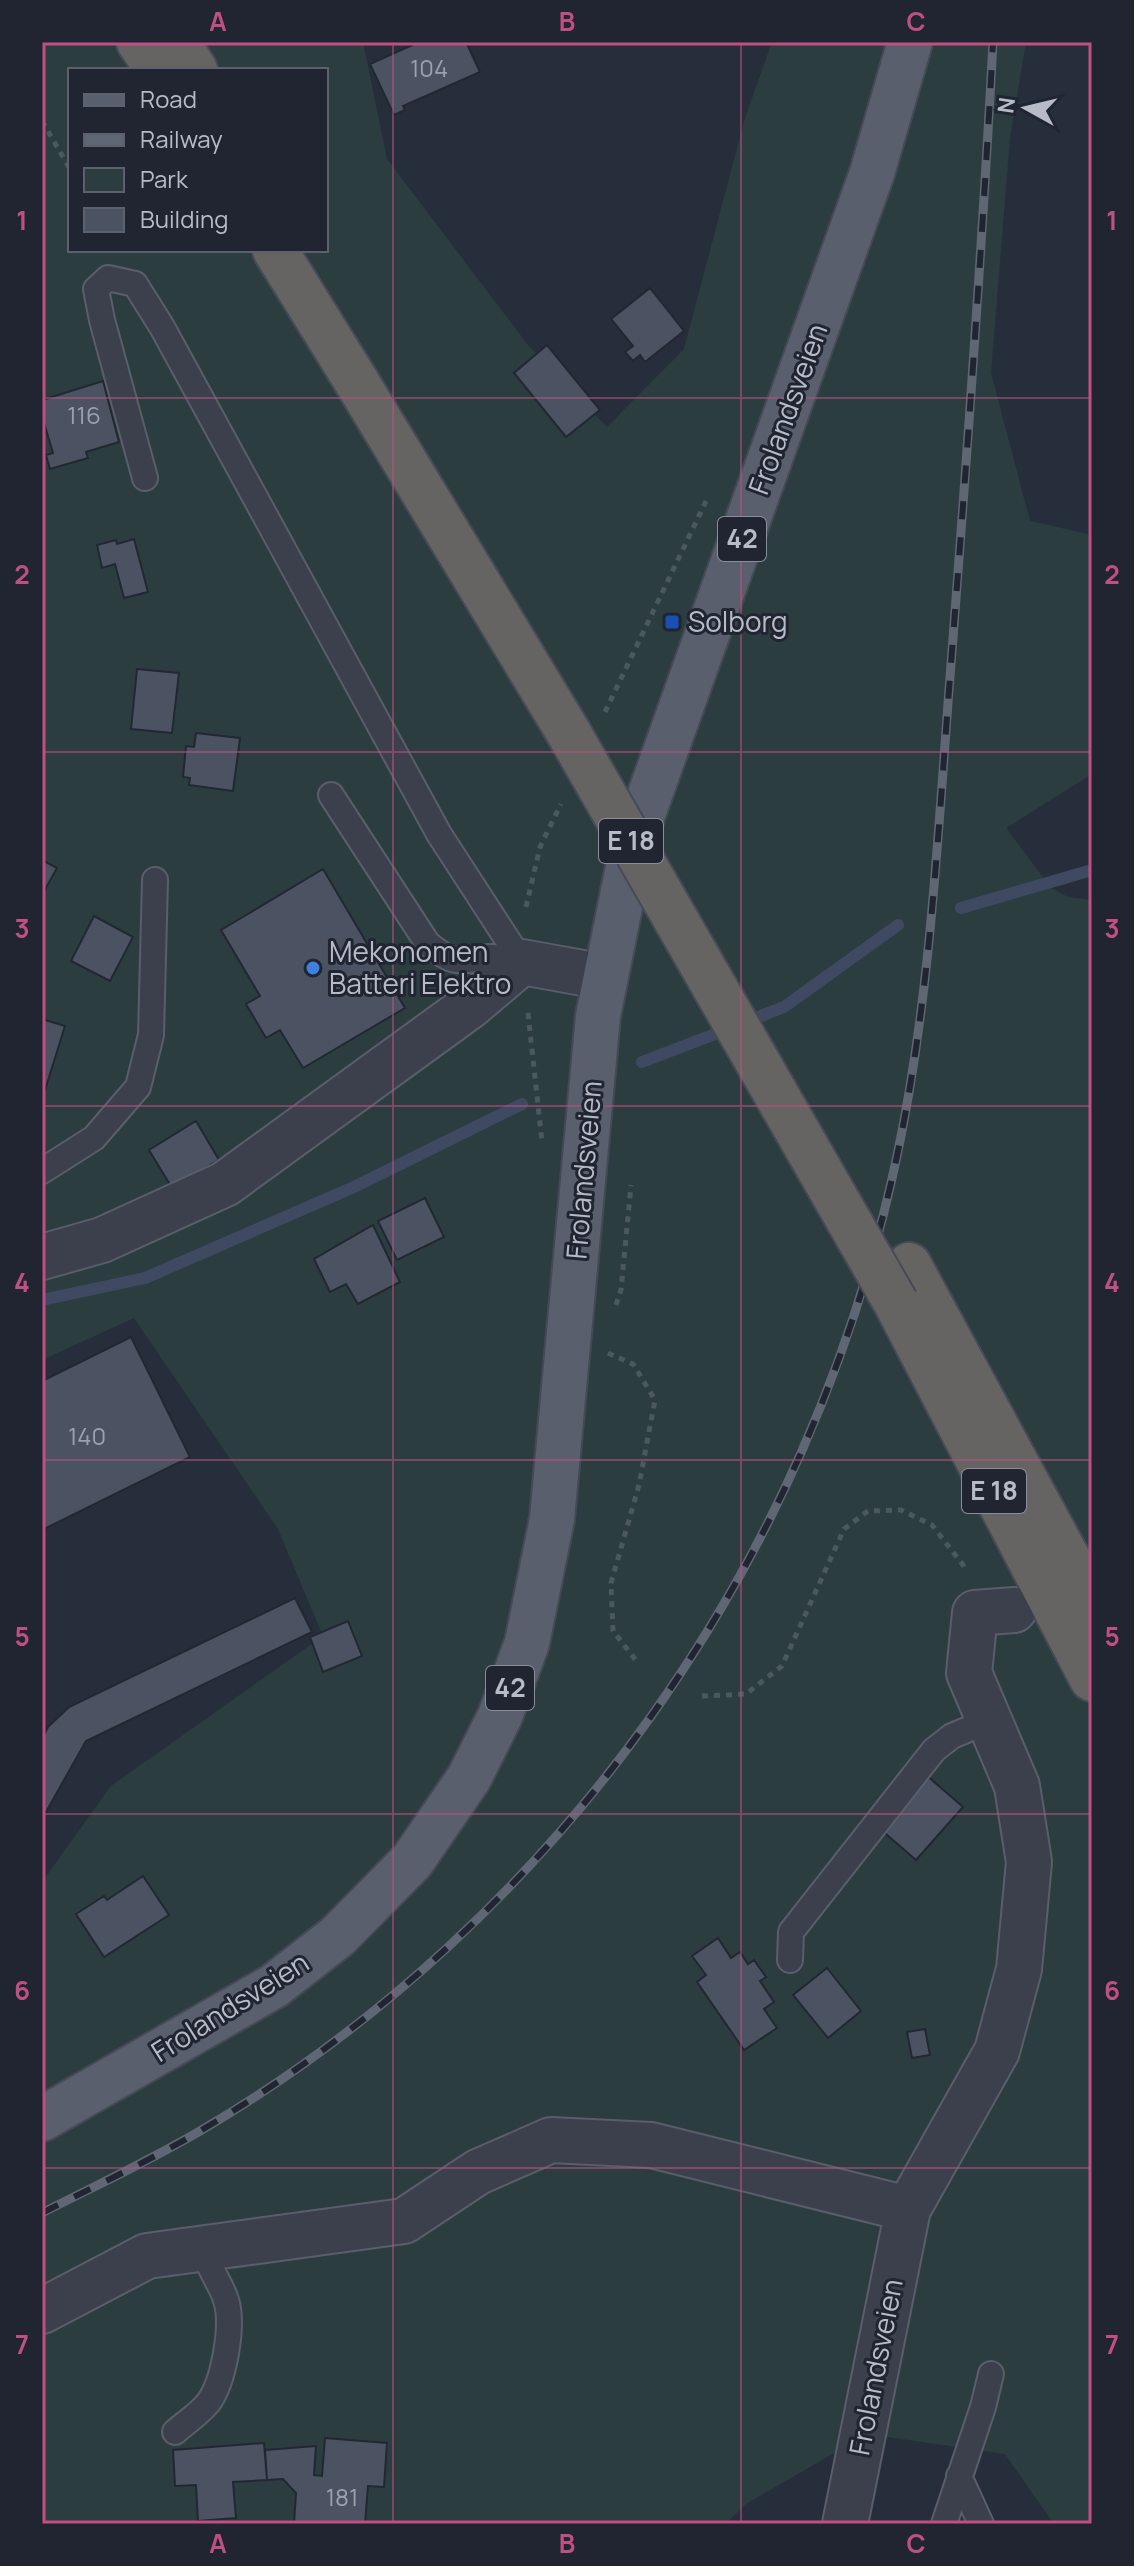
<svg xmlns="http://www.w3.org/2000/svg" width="1134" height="2566" font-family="Manrope,sans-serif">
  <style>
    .green { fill: #2c3d40; fill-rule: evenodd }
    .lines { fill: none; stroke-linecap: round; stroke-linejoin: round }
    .stream { stroke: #3f4a62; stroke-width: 12 }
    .building { fill: #4b5362; stroke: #222733; stroke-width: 2 }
    .service-casing { stroke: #595e6a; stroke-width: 28 }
    .minor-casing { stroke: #595e6a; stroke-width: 48 }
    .primary-casing { stroke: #444955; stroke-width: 48 }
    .trunk-casing { stroke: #464b57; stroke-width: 48 }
    .path { stroke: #4b595e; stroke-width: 5; stroke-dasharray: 6 6; stroke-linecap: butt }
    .service { stroke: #3b404c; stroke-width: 24 }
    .minor { stroke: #3b404c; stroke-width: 44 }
    .primary { stroke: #595f6c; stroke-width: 44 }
    .trunk { stroke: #656462; stroke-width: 44 }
    .rail-casing { stroke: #5f6674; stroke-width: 9 }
    .rail { stroke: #202531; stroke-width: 6; stroke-dasharray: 18; stroke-linecap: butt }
    .trunk-bridge-casing { stroke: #464b57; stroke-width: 48; stroke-linecap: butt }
    .trunk-bridge { stroke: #656462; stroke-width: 44 }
    .grid { fill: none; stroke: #be5181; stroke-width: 2; stroke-opacity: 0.55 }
    .transit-dot { fill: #1a4fb4; stroke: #202531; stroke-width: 3 }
    .shop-dot { fill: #3f7fe0; stroke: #202531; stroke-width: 3 }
    .labels { text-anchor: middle; stroke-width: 6; stroke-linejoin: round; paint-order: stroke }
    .number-label { font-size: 24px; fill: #9ba1ae }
    .shield { fill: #202531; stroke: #898e9a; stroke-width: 2 }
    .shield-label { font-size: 26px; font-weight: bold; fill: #b6bbc7 }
    .street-label { font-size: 28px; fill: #b6bbc7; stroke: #202531 }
    .poi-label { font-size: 28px; fill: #b6bbc7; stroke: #202531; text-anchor: start }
    .neatline { fill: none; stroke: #be5181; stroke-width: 3 }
    .grid-label { font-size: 26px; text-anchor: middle; font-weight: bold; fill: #be5181 }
  </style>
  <rect width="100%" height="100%" fill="#272e3b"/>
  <path class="green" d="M42 42H363L387 159 528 345 607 427 684 349 745 118 772 42H1026L1010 137 991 373 1030 521 1092 535V774L1006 828 1051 888 1068 897 1092 900V2524H1054L1005 2454 867 2434 746 2504 725 2524H42V1882L111 1786 323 1636 278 1529 134 1318 42 1360ZM70 70H326V250H70Z"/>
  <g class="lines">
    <path class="stream" d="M961 908 1092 870
      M745 1022 784 1007 898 925
      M642 1062 728 1029
      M42 1300 145 1278 354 1187 522 1104"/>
  </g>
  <path class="building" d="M419 42H466L480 72 403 106 405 110 394 115 370 64Z
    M650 288 684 331 645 362 640 355 633 361 625 352 633 346 611 319Z
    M547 345 600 410 566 437 514 373Z
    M103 381 119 442 86 452 88 458 50 469 46 455 53 453 42 416V400Z
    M134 539 148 592 124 598 115 564 102 568 97 545 116 540 117 544Z
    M137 669 179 673 172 733 131 729Z
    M196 733 240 738 233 791 189 785 190 778 183 777 186 746 194 747Z
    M42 860 57 868 42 895Z
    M323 869 405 1008 303 1068 280 1030 266 1038 246 1004 260 996 221 930Z
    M94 916 133 937 110 981 71 961Z
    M42 1019 65 1026 45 1090 42 1089Z
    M196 1121 219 1160 172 1188 149 1150Z
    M425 1198 444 1237 397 1260 378 1221Z
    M373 1225 400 1282 358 1304 346 1284 330 1292 314 1259Z
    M131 1337 190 1457 42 1530V1381Z
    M295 1598 312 1632 86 1741 42 1819V1739L48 1727 69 1707Z
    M348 1621 362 1656 323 1672 310 1637Z
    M925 1774 963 1807 916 1860 879 1828Z
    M143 1876 169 1915 104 1957 76 1914 104 1896 107 1900Z
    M718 1938 731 1958 740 1952 748 1964 754 1960 766 1977 760 1981 774 2002 764 2009 777 2028 744 2050 697 1982 706 1975 692 1956Z
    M827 1968 861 2011 828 2038 793 1995Z
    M925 2029 930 2055 912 2058 907 2032Z
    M325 2438 387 2443 384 2487 368 2486 365 2524H294L296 2493 283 2479 267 2480 265 2450 316 2446 314 2475 322 2476Z
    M264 2443 267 2480 233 2482 236 2518 198 2521 196 2485 175 2486 173 2450Z"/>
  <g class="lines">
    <defs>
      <path id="service" d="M145 478 102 320 96 289 108 278 135 284 162 327 439 834 522 962
        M331 795 428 944C456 966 457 961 489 957 500 956 512 960 522 962
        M42 1171 94 1138 138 1087 151 1035 155 880
        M790 1960 791 1932 934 1750 952 1736 988 1721
        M175 2432C185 2423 199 2414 208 2403 224 2382 234 2325 226 2300 220 2281 207 2268 205 2248
        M959 2476 981 2524
        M944 2524 983 2407 991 2374"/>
      <path id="minor" d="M42 1257 102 1240 225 1184 470 1006 522 962 605 977
        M42 2311 147 2256 404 2221 478 2172 551 2140 651 2145 908 2209
        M845 2524 908 2209 997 2051 1019 1969 1029 1862 1017 1786 969 1673 975 1613 1014 1610"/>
      <path id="primary" d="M42 2119 274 1986 338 1936 412 1861 469 1778 500 1716 527 1643 552 1519 598 1016 633 842 872 173 910 42"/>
      <path id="trunk" d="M139 42 158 70
        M177 42 195 70
        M275 250 358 384
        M909 1265 1092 1603
        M896 1303 1092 1679"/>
    </defs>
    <use href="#service" class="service-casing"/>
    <use href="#minor" class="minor-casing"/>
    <use href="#primary" class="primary-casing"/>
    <use href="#trunk" class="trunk-casing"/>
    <path class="path" d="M42 121 70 169
      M605 712 708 497
      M526 907 540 847 561 804
      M528 1013 542 1142
      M616 1305 621 1290 631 1185
      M608 1353 633 1364 655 1400 639 1485 611 1583 613 1631 638 1663
      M702 1696 746 1694 782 1666 844 1529 868 1511 901 1510 932 1525 963 1565 965 1572"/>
    <use href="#service" class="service"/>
    <use href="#minor" class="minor"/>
    <use href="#primary" class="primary"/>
    <use href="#trunk" class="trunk"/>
    <defs>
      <path id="rail" d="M42 2213C95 2186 149 2161 200 2131 559 1920 811 1562 897 1156 931 995 938 828 951 664 967 457 982 249 993 42"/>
    </defs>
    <use href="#rail" class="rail-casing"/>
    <use href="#rail" class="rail"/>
    <defs>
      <path id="trunk-bridge" d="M358 384 567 730 896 1303"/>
    </defs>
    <use href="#trunk-bridge" class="trunk-bridge-casing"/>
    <use href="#trunk-bridge" class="trunk-bridge"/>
  </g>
  <path class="grid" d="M393 42V2524M741 42V2524M42 398H1092M42 752H1092M42 1106H1092M42 1460H1092M42 1814H1092M42 2168H1092"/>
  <rect class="transit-dot" x="664" y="614" width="16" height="16" rx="4"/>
  <circle class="shop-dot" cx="313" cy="968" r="8"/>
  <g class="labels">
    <g class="number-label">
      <text x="429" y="77">104</text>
      <text x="84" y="424">116</text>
      <text x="87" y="1445">140</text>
      <text x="342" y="2506">181</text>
    </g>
    <g class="shield">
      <rect x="718" y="517" width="48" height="44" rx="6"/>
      <rect x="599" y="819" width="64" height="44" rx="6"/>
      <rect x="962" y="1469" width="64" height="44" rx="6"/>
      <rect x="486" y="1666" width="48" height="44" rx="6"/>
    </g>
    <g class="shield-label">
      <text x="742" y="548">42</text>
      <text x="631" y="850">E 18</text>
      <text x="994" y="1500">E 18</text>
      <text x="510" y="1697">42</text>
    </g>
    <g class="street-label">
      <text transform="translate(788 409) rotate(-70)" y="10">Frolandsveien</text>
      <text transform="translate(584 1170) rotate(-85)" y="10">Frolandsveien</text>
      <text transform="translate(230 2007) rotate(-32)" y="10">Frolandsveien</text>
      <text transform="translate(876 2367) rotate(-79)" y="10">Frolandsveien</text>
    </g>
    <g class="poi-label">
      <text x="688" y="632">Solborg</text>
      <text x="329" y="962">Mekonomen<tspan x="329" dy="32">Batteri Elektro</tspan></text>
    </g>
  </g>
  <rect width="1134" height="2566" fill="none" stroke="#202531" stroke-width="88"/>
  <rect x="68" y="68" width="260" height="184" fill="#202531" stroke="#5c616d" stroke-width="2"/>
  <rect x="84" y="94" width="40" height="12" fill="#595f6c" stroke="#5c616d" stroke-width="2"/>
  <text x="140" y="108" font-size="24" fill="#b6bbc7">Road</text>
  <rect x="84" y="134" width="40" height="12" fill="#5f6674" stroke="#5c616d" stroke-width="2"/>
  <text x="140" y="148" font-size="24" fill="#b6bbc7">Railway</text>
  <rect x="84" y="168" width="40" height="24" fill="#2c3d40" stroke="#5c616d" stroke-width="2"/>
  <text x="140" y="188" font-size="24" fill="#b6bbc7">Park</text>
  <rect x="84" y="208" width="40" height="24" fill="#4b5362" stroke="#5c616d" stroke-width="2"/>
  <text x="140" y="228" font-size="24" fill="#b6bbc7">Building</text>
  <g transform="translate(1026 108) rotate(278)" stroke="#202531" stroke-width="6" paint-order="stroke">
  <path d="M0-6L14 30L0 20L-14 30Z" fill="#b6bbc7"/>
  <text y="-12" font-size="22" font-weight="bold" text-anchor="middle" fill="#b6bbc7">N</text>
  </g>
  <rect x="44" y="44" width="1046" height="2478" class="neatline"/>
  <g class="grid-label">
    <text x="218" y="31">A</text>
    <text x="567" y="31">B</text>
    <text x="916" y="31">C</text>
    <text x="22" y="230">1</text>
    <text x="1112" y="230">1</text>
    <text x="22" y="584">2</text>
    <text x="1112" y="584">2</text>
    <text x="22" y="938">3</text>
    <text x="1112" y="938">3</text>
    <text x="22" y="1292">4</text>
    <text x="1112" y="1292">4</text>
    <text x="22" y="1646">5</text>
    <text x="1112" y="1646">5</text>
    <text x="22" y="2000">6</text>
    <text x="1112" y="2000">6</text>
    <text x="22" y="2354">7</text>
    <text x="1112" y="2354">7</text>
    <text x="218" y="2553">A</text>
    <text x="567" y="2553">B</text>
    <text x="916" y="2553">C</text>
  </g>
</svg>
